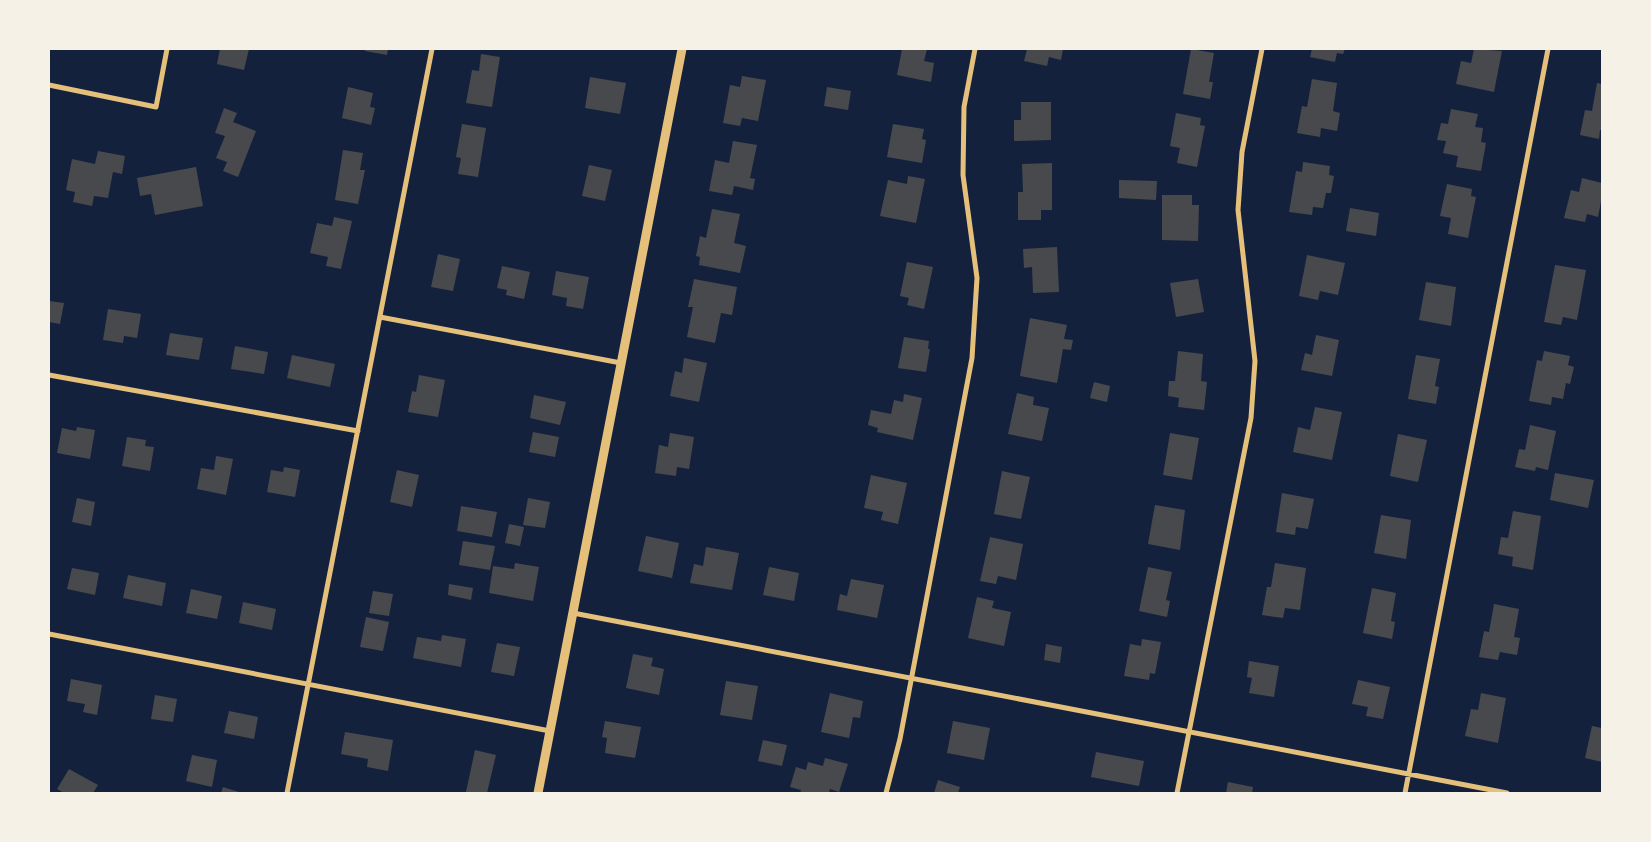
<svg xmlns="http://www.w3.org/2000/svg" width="1651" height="842" font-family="'Asap Condensed',sans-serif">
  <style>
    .building { fill: #48494c }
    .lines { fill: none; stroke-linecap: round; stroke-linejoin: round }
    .minor { stroke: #e5c07b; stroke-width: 5 }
    .tertiary { stroke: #e5c07b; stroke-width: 9 }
  </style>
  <rect width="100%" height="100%" fill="#14213d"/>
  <path class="building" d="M220 49H249L244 70 217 64Z
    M365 49H388L387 55 365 51Z
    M902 49H927L924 61 934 63 931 82 897 75Z
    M1027 49H1063L1061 60 1049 57 1047 66 1024 61Z
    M1191 49 1214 53 1209 82H1213L1210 99 1183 94Z
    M1312 49H1345L1343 54 1337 53 1335 62 1310 57Z
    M1474 49 1502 51 1494 92 1456 84 1461 61 1471 63Z
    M481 54 500 57 492 107 466 103 472 70 479 71Z
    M742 76 766 80 758 121 742 118 740 126 723 123 730 85 740 87Z
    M590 77 626 83 620 114 585 108Z
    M1312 79 1337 83 1333 111 1340 113 1337 131 1321 128 1320 137 1297 133 1302 106 1307 107Z
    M1597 83 1602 84V130H1600L1599 139 1580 135 1585 110 1592 111Z
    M348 87 373 93 370 107 375 108 371 125 342 118Z
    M827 87 851 91 848 110 824 106Z
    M1021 102H1051V140L1014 141V120H1021Z
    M224 108 237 113 233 122 256 131 238 177 223 171 227 162 216 158 225 136 215 133Z
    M1451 109 1478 114 1475 127 1483 128 1481 142 1486 143 1481 171 1456 167 1458 156 1443 153 1446 141 1437 140 1441 123 1448 124Z
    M1176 113 1201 118 1200 125 1205 126 1197 167 1177 163 1180 148 1170 146Z
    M462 124 486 128 478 177 458 174 461 158 456 157Z
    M893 124 924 129 922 139 926 140 922 163 887 157Z
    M733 141 757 145 750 178 755 179 753 190 734 186 732 195 709 191 715 160 729 163Z
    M343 150 363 153 360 170H365L358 204 335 200Z
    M98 151 125 156 122 174 113 172 108 198 94 196 92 206 73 202 75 192 66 190 72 159 95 164Z
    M1303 162 1330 166 1329 175 1334 176 1331 193H1326L1323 208 1313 207 1312 215 1289 212 1296 171 1302 172Z
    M1052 163V210H1041V220H1018V192H1023L1022 164Z
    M589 165 612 170 605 201 582 196Z
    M196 167 203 206 155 215 151 194 140 196 137 178Z
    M908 176 925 179 916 223 880 216 888 180 907 184Z
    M1582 178 1602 183V196L1598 217 1587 214 1585 222 1564 218 1571 190 1579 192Z
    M1119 180 1157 181 1156 200 1119 198Z
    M1447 184 1472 189 1471 196 1476 197 1468 238 1448 234 1451 218 1440 216Z
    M1162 195H1192V205H1199L1198 241 1162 240Z
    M1350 208 1379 213 1376 236 1346 231Z
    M712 209 740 214 734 243 746 246 740 273 699 265 700 257 696 256 700 236 706 238Z
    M334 217 352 221 341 269 326 266 328 257 310 253 317 223 332 226Z
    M1057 247 1059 292 1033 293 1032 267 1024 268 1023 249Z
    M438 254 460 259 453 291 431 287Z
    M1307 255 1345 263 1338 295 1320 291 1318 300 1299 296Z
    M907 262 933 267 924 309 907 305 909 298 900 296Z
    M1555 265 1586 270 1577 320 1563 317 1561 325 1544 322Z
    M502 266 530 272 524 299 506 295 507 290 497 288Z
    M556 271 589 277 583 309 566 306 567 298 552 295Z
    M694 279 737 287 732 315 721 313 715 343 687 337 693 307H688Z
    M1198 279 1204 312 1176 317 1170 283Z
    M1426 282 1456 287 1451 326 1419 320Z
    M49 301 64 303 60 324 49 322Z
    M108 309 141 314 137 338 124 336 123 343 103 340Z
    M1030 318 1067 325 1064 339 1073 340 1071 350 1063 349 1057 383 1020 376Z
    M170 333 203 338 199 360 166 355Z
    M1316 335 1339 340 1332 376 1301 370 1305 353 1312 355Z
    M904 337 929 341 928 349H930L926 372 898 368Z
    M235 346 268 352 264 374 231 369Z
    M1178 351 1203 354 1201 381 1207 382 1204 410 1178 407 1179 398 1168 396 1169 381H1175Z
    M1544 351 1570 356 1568 365 1574 367 1570 384 1566 383 1563 399 1552 397 1551 405 1529 401 1537 360 1542 361Z
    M292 355 335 364 330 387 287 378Z
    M1416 355 1440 359 1435 386 1439 387 1436 404 1408 399Z
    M684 358 707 363 699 402 670 396 675 371 682 373Z
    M419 375 445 380 438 417 408 412 412 391 416 392Z
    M1094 382 1110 386 1107 402 1090 398Z
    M1017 393 1034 397 1033 405 1049 408 1042 441 1008 434Z
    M904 394 922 398 913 440 877 432 878 428 868 425 871 410 891 414 894 400 903 402Z
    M534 395 566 402 560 425 530 418Z
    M1315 407 1342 412 1332 460 1293 452 1298 427 1310 430Z
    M1530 425 1556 431 1548 470 1536 467 1535 471 1515 467 1519 449 1525 450Z
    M77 427 95 430 90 459 57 453 62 428 76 431Z
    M533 432 559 437 555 457 529 452Z
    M670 433 694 437 689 469 677 467 676 476 655 473 659 445 668 447Z
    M1170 433 1199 438 1192 480 1163 475Z
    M1398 434 1427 440 1418 482 1390 476Z
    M127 437 146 440 145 446 154 447 150 471 122 466Z
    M216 456 233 459 226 495 197 489 201 468 214 470Z
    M284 467 300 470 295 497 267 492 271 470 283 472Z
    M397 470 419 475 412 507 390 502Z
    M1002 471 1030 477 1021 519 994 514Z
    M1555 473 1594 480 1588 508 1550 500Z
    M871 475 907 483 898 524 881 520 883 512 864 508Z
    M1282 493 1314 499 1308 529 1296 527 1295 535 1276 532Z
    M77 498 95 502 91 526 72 522Z
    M528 498 550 502 545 528 523 525Z
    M1155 505 1185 510 1180 550 1148 544Z
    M461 506 497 512 492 537 457 531Z
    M1513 511 1541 516 1533 570 1512 566 1513 557 1498 554 1501 537 1508 538Z
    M1381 515 1411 520 1406 559 1374 553Z
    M509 524 524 527 520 546 505 543Z
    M646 536 679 543 672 578 638 571Z
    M990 537 1023 544 1016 580 998 576 996 584 980 581Z
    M463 541 495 546 490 570 459 565Z
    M706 547 739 553 732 590 690 583 694 564 703 566Z
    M515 563 539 567 533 601 489 593 493 566 514 569Z
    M1275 563 1306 568 1300 610 1285 608 1283 618 1262 615 1267 587H1271Z
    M769 567 799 573 794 601 763 595Z
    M1148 567 1172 572 1166 600 1170 601 1167 617 1139 611Z
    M72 568 99 573 95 595 67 589Z
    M128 575 166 583 162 606 123 598Z
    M851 579 884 585 877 618 837 610 840 594 847 596Z
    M449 584 473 588 471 600 448 595Z
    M1372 588 1396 593 1391 621 1395 622 1392 639 1363 633Z
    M191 589 222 596 217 619 186 613Z
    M373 591 393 594 389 616 369 613Z
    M977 597 994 601 992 608 1011 612 1004 646 968 638Z
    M243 602 276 609 272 630 239 623Z
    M1494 604 1519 609 1514 637 1520 638 1517 655 1500 652 1498 660 1479 657 1484 631 1489 632Z
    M366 617 389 622 383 651 360 647Z
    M442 635 466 639 461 667 413 658 417 637 441 641Z
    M1142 639 1161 642 1155 674 1150 673 1149 680 1124 676 1130 644 1141 646Z
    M497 643 520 647 514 676 491 672Z
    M1046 644 1062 647 1060 663 1044 660Z
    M633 654 653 658 651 666 664 669 659 695 626 688Z
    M1249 661 1279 666 1274 697 1249 693 1252 678 1247 677Z
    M71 679 102 685 97 715 83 712 85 704 67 701Z
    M1358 680 1390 687 1383 719 1366 716 1368 707 1352 704Z
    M726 681 758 686 752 720 720 715Z
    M830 693 863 701 860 718 853 717 849 738 821 732Z
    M1481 693 1506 698 1498 743 1465 736 1471 709 1478 710Z
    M155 695 177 699 173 722 151 719Z
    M229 711 258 717 254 739 224 733Z
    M605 721 641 727 635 758 605 753 607 738 602 737Z
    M953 721 990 728 984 760 947 753Z
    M1592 726 1602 728V762L1585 758Z
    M345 732 393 740 388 771 367 767 368 759 341 754Z
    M763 740 787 745 782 766 758 761Z
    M475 750 496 755 487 793 466 792Z
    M1096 752 1144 761 1139 786 1091 777Z
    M192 755 217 760 212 787 186 781Z
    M825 758 848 764 839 792 830 789 829 793H800L801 790 790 787 796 767 806 770 808 762 823 766Z
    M69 769 98 785 93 793H64L57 789Z
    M938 780 960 787 958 793H934Z
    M1228 782 1253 787 1252 793H1226Z
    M223 787 242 793H221Z"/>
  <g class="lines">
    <path class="minor" d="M49 85 156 107 167 49
      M380 317 621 363
      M49 375 358 431
      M573 613 1507 793
      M49 634 550 731
      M287 793 432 49
      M886 793 900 739 972 358 977 278 963 175 964 107 975 49
      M1177 793 1251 418 1255 361 1238 210 1242 152 1262 49
      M1405 793 1548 49"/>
    <path class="tertiary" d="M538 793 682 49"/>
  </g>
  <rect width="1651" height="842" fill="none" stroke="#f6f1e7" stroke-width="100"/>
</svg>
